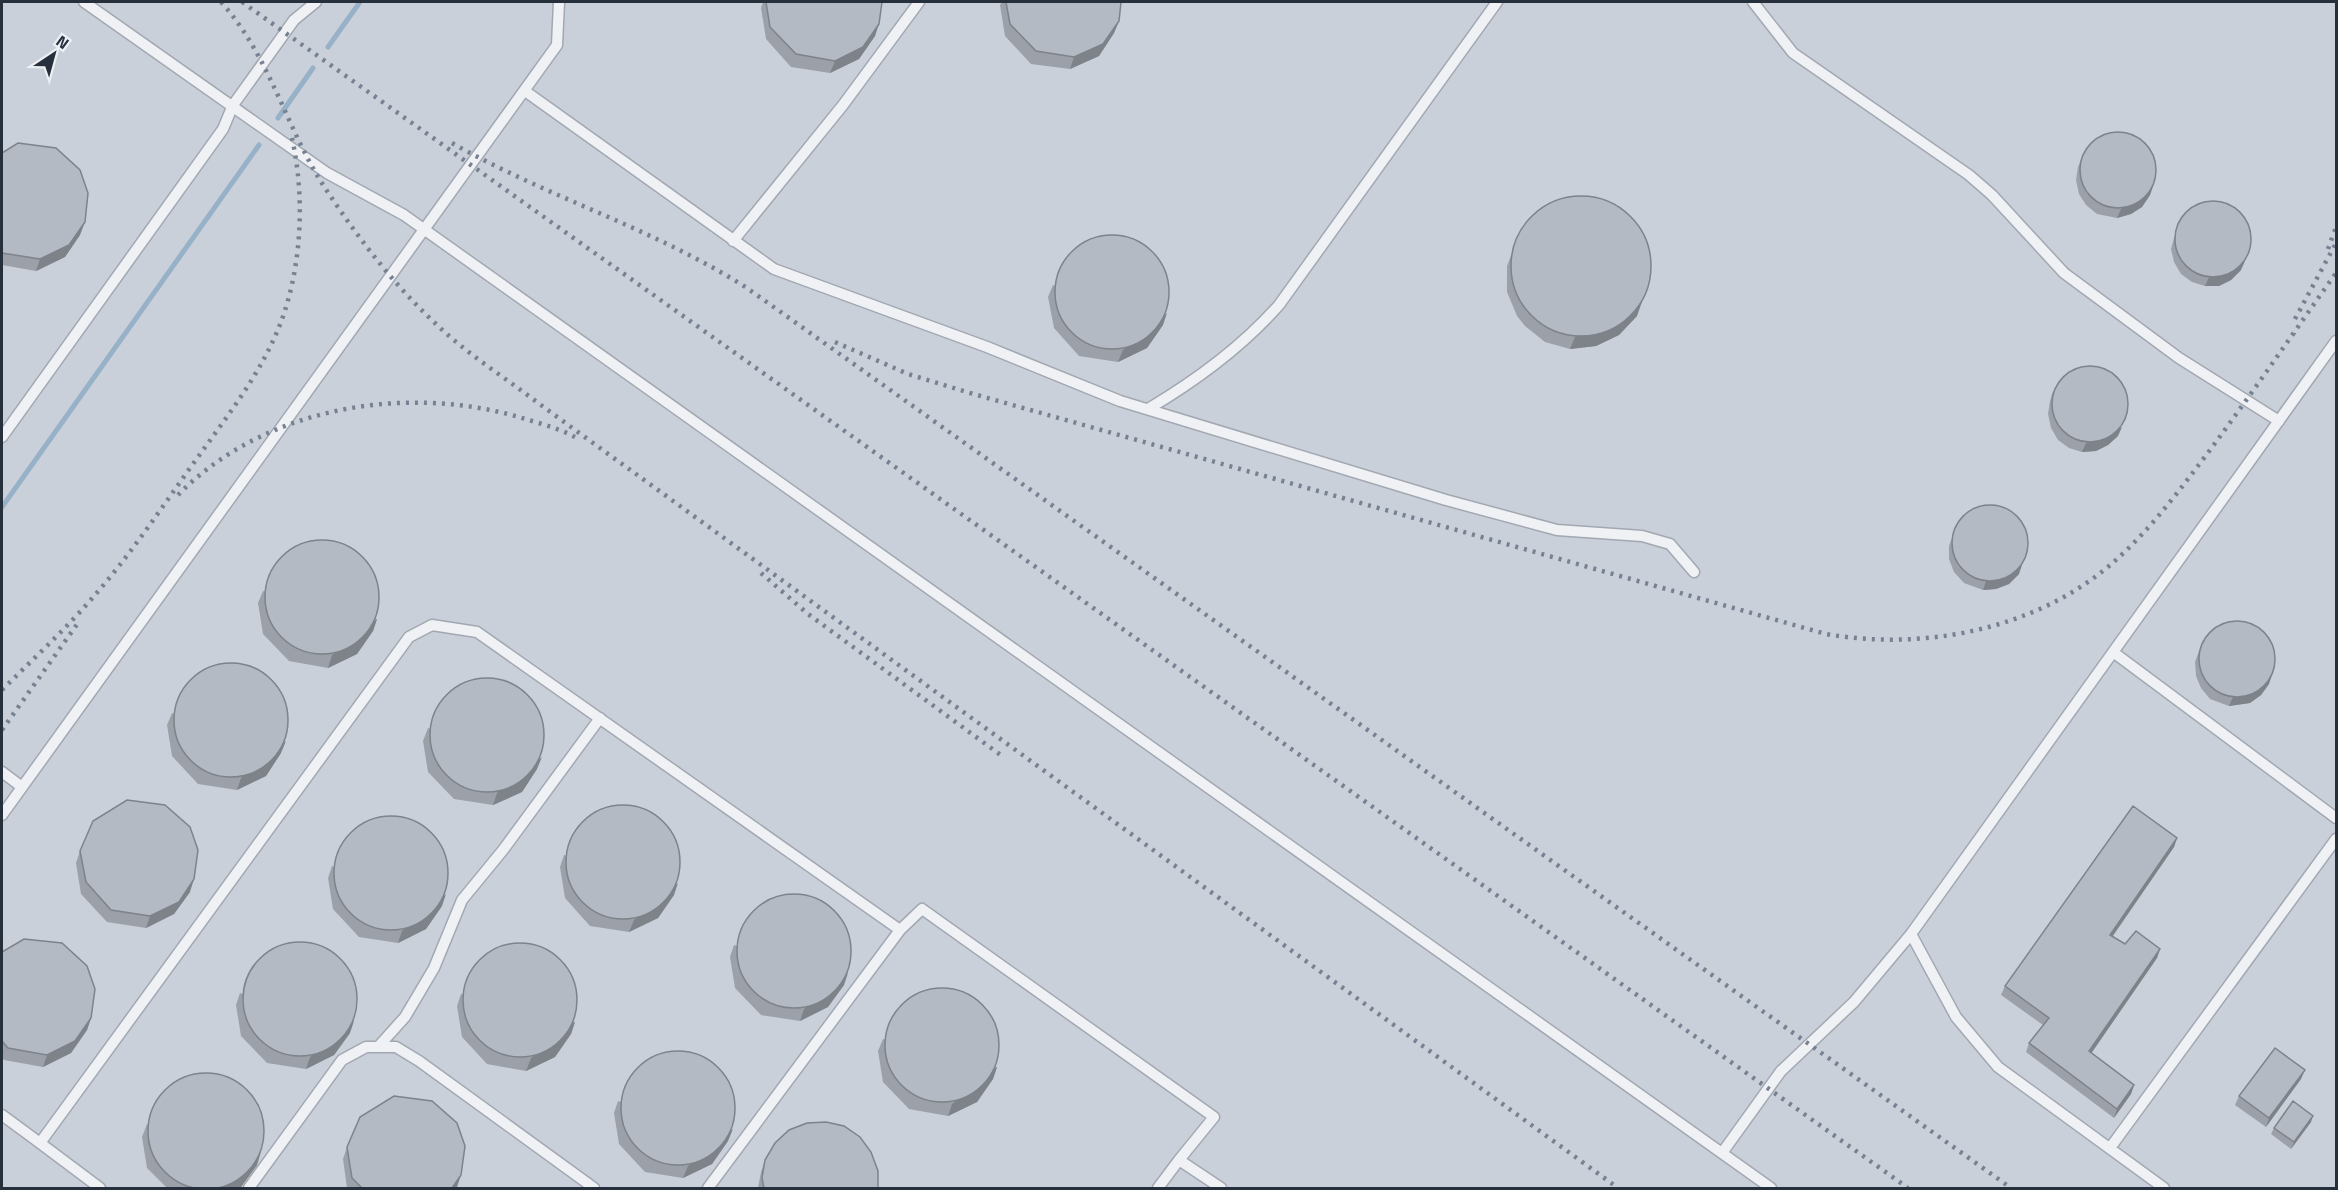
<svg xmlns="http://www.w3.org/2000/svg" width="2338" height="1190" font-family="'Titillium Web',sans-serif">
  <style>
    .built { fill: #cad0d9 }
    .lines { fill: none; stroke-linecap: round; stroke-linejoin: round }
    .stream { stroke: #96b1c8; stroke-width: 5 }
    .lane-casing { stroke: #a2a8b1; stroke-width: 13 }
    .lane { stroke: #eff1f5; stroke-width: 10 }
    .rail { stroke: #768191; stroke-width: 4.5; stroke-dasharray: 3 6; stroke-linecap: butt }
    .wall { fill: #9ba0a9 }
    .shaded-wall { fill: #7e8289 }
    .building { fill: #b4bac4; stroke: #7e8289; stroke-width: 1.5 }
  </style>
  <rect width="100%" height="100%" fill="#dce1e7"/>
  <path class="built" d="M2 2H2336V1188H2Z"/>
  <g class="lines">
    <path class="stream" d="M328 47 360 2
      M278 118 313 68
      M2 507 259 145"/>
    <defs>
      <path id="lane" d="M84 2 327 173 404 215 425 230 1771 1188
        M1753 2 1793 53 1969 175 1992 195 2064 273 2179 358 2279 421
        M525 91 774 269 987 347 1120 401 1446 500 1557 530 1642 536 1670 544 1694 572
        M733 241 843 105 919 2
        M1148 409C1197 380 1241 348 1279 305L1497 2
        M2 437 223 129 233 105 294 20 316 2
        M2113 652 2336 818
        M2 772 22 787
        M2 815 557 45 559 2
        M1911 934 1956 1017 1998 1067 2164 1188
        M378 1047 405 1017 434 968 462 900 503 850 600 718
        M2 1115 40 1143 409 637 432 625 477 632 900 930 922 909 1214 1117 1179 1160 1221 1188
        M40 1143 100 1188
        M2110 1148 2336 839
        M1722 1153 1781 1071 1854 1002 1911 934 2336 341
        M249 1188 342 1060 366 1047H396L419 1061 594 1188
        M708 1188 900 930
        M1158 1188 1179 1160"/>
    </defs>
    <use href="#lane" class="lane-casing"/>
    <use href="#lane" class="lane"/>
    <path class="rail" d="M221 2C271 57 286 130 327 191 359 239 394 285 436 324 461 348 490 368 518 388 557 417 597 446 636 474L1618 1188
      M242 2 1908 1188
      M452 143C549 198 653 228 747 288L2011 1188
      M2328 249 2336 227
      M2295 319 2336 243
      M835 342 908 374 970 393 1826 634C1922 651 2033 630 2109 566 2148 533 2179 491 2210 450 2253 392 2294 332 2336 273
      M178 495C264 407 404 384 519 417 538 423 558 428 575 437
      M761 573 808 614 1002 756
      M2 690C33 659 66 629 94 596 132 553 164 504 198 457 228 415 262 372 281 322 302 265 305 197 292 138
      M2 730 78 623"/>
  </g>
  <path class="wall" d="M763 2H882L875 36 859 59 830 73 791 67 766 39 761 8Z
    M1002 2H1121L1119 21 1114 33 1099 56 1070 69 1031 64 1005 36 1000 5Z
    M2 153 80 235 65 257 36 271 2 265Z
    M2082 157 2153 186 2150 195 2142 207 2131 214 2117 218 2097 214 2086 205 2079 194 2076 180 2078 167Z
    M2179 220 2241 270 2231 280 2219 286H2205L2192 282 2181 274 2174 262 2171 249Z
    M1521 229 1637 316 1619 335 1596 346 1570 349 1545 342 1525 326 1517 316 1507 292V266Z
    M1053 285 1163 325 1147 348 1118 362 1079 356 1054 328 1048 297Z
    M2053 391 2118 436 2108 445 2096 451 2082 452 2069 448 2058 440 2051 428 2048 414 2050 401Z
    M1957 524 2019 574 2009 584 1996 589 1983 590 1964 583 1954 572 1949 559V546Z
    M263 591 377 619 373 631 357 654 328 668 289 661 263 634 258 603Z
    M2203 640 2269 684 2261 695 2250 703 2229 706 2210 699 2201 688 2196 676 2195 662Z
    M172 713 281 753 266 776 237 790 198 784 172 756 167 725Z
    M428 728 537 769 522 792 493 805 454 799 428 772 423 741Z
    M2177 838 2174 847 2113 936 2125 944 2160 949 2157 958 2091 1053 2134 1085 2131 1094 2114 1118 2026 1052 2029 1043 2043 1025 2001 995 2005 986Z
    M80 851 190 892 174 914 146 928 107 922 81 894 76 863Z
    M564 855 674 895 658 918 629 932 590 926 565 898 560 867Z
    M332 866 442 906 426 929 398 943 359 937 333 909 328 878Z
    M734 945 844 985 828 1007 800 1021 761 1015 735 988 730 957Z
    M2 952 91 1018 87 1030 71 1053 43 1067 4 1060 2 1058Z
    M240 993 350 1033 334 1055 306 1069 267 1063 241 1036 236 1005Z
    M461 994 575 1022 571 1034 555 1057 526 1071 487 1064 462 1037 457 1006Z
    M883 1039 997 1067 993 1079 977 1102 948 1116 909 1109 883 1082 878 1051Z
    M2301 1079 2266 1127 2235 1105 2239 1096Z
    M618 1101 728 1141 712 1164 683 1178 645 1172 619 1144 614 1113Z
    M2311 1122 2291 1149 2271 1134 2274 1128Z
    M147 1124 257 1165 241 1187 238 1188H167L147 1168 142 1137Z
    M347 1147 456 1188H347L343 1159Z
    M765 1160 878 1188H758L761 1172Z"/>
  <path class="shaded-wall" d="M1119 21 1114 33 1099 56 1070 69 1074 57Z
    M879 24 875 36 859 59 830 73 835 61Z
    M2153 186 2150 195 2142 207 2131 214 2117 218 2121 209Z
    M85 222 80 235 65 257 36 271 40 259Z
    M2245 261 2241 270 2231 280 2219 286H2205L2209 277Z
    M1650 279 1637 316 1619 335 1596 346 1570 349 1575 337Z
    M1167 313 1163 325 1147 348 1118 362 1123 350Z
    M2122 427 2118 436 2108 445 2096 451 2082 452 2086 443Z
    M2022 565 2019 574 2009 584 1996 589 1983 590 1986 581Z
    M377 619 373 631 357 654 328 668 332 655Z
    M2272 675 2269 684 2261 695 2250 703 2229 706 2233 697Z
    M286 741 281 753 266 776 237 790 241 778Z
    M542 757 537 769 522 792 493 805 497 793Z
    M2177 838 2174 847 2107 944 2110 935Z
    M194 879 190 892 174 914 146 928 150 916Z
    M678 883 674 895 658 918 629 932 634 920Z
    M446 894 442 906 426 929 398 943 402 931Z
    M2160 949 2157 958 2086 1061 2089 1051Z
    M848 973 844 985 828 1007 800 1021 804 1009Z
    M91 1018 87 1030 71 1053 43 1067 47 1055Z
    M354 1021 350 1033 334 1055 306 1069 310 1057Z
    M575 1022 571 1034 555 1057 526 1071 531 1058Z
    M997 1067 993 1079 977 1102 948 1116 952 1104Z
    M2305 1070 2301 1079 2266 1127 2269 1118Z
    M2134 1085 2131 1094 2114 1118 2117 1109Z
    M2313 1116 2311 1122 2291 1149 2294 1142Z
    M733 1129 728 1141 712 1164 683 1178 688 1166Z
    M261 1152 257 1165 241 1187 238 1188H218Z
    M461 1175 457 1187 456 1188H452Z"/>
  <path class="building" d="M766 2H882L879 24 863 47 835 61 796 54 770 27Z
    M1006 2H1121L1119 21 1103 44 1074 57 1036 51 1010 24Z
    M2080 170a38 38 0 1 1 76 0a38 38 0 1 1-76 0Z
    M18 143 56 148 80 170 88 193 85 222 69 245 40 259 2 253V153Z
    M1511 266a70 70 0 1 1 140 0a70 70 0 1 1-140 0Z
    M2175 239a38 38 0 1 1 76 0a38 38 0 1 1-76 0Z
    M1055 292a57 57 0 1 1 114 0a57 57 0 1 1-114 0Z
    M2052 404a38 38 0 1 1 76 0a38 38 0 1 1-76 0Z
    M1952 543a38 38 0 1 1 76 0a38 38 0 1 1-76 0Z
    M265 597a57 57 0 1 1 114 0a57 57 0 1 1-114 0Z
    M2199 659a38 38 0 1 1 76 0a38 38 0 1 1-76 0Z
    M174 720a57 57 0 1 1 114 0a57 57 0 1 1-114 0Z
    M430 735a57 57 0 1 1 114 0a57 57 0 1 1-114 0Z
    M127 800 165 805 190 827 198 850 194 879 179 902 150 916 111 910 86 882 80 851 93 821Z
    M566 862a57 57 0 1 1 114 0a57 57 0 1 1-114 0Z
    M2133 806 2177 838 2110 935 2125 944 2136 931 2160 949 2089 1051 2134 1085 2117 1109 2029 1043 2049 1018 2005 986Z
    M334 873a57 57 0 1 1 114 0a57 57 0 1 1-114 0Z
    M737 951a57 57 0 1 1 114 0a57 57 0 1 1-114 0Z
    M24 939 62 943 87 966 95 989 91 1018 75 1041 47 1055 8 1048 2 1041V952Z
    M243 999a57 57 0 1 1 114 0a57 57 0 1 1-114 0Z
    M463 1000a57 57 0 1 1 114 0a57 57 0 1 1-114 0Z
    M885 1045a57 57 0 1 1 114 0a57 57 0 1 1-114 0Z
    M2275 1048 2305 1070 2269 1118 2239 1096Z
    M621 1108a57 57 0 1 1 114 0a57 57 0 1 1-114 0Z
    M148 1131a58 58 0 1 1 116 0a58 58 0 1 1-116 0Z
    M394 1096 432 1101 457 1123 465 1146 461 1175 452 1188H362L352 1178 347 1147 360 1117Z
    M2293 1101 2313 1116 2294 1142 2274 1128Z
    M826 1122 844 1126 860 1137 871 1152 878 1171V1188H764L762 1178 765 1160 775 1143 789 1130 807 1123Z"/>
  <rect width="2338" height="1190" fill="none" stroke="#26303d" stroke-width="6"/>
  <g transform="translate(54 54) rotate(36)" stroke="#ecf0f5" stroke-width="4.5" paint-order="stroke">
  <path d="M0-4.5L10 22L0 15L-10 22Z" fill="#26303d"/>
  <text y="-9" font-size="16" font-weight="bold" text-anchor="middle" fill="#26303d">N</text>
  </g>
</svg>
